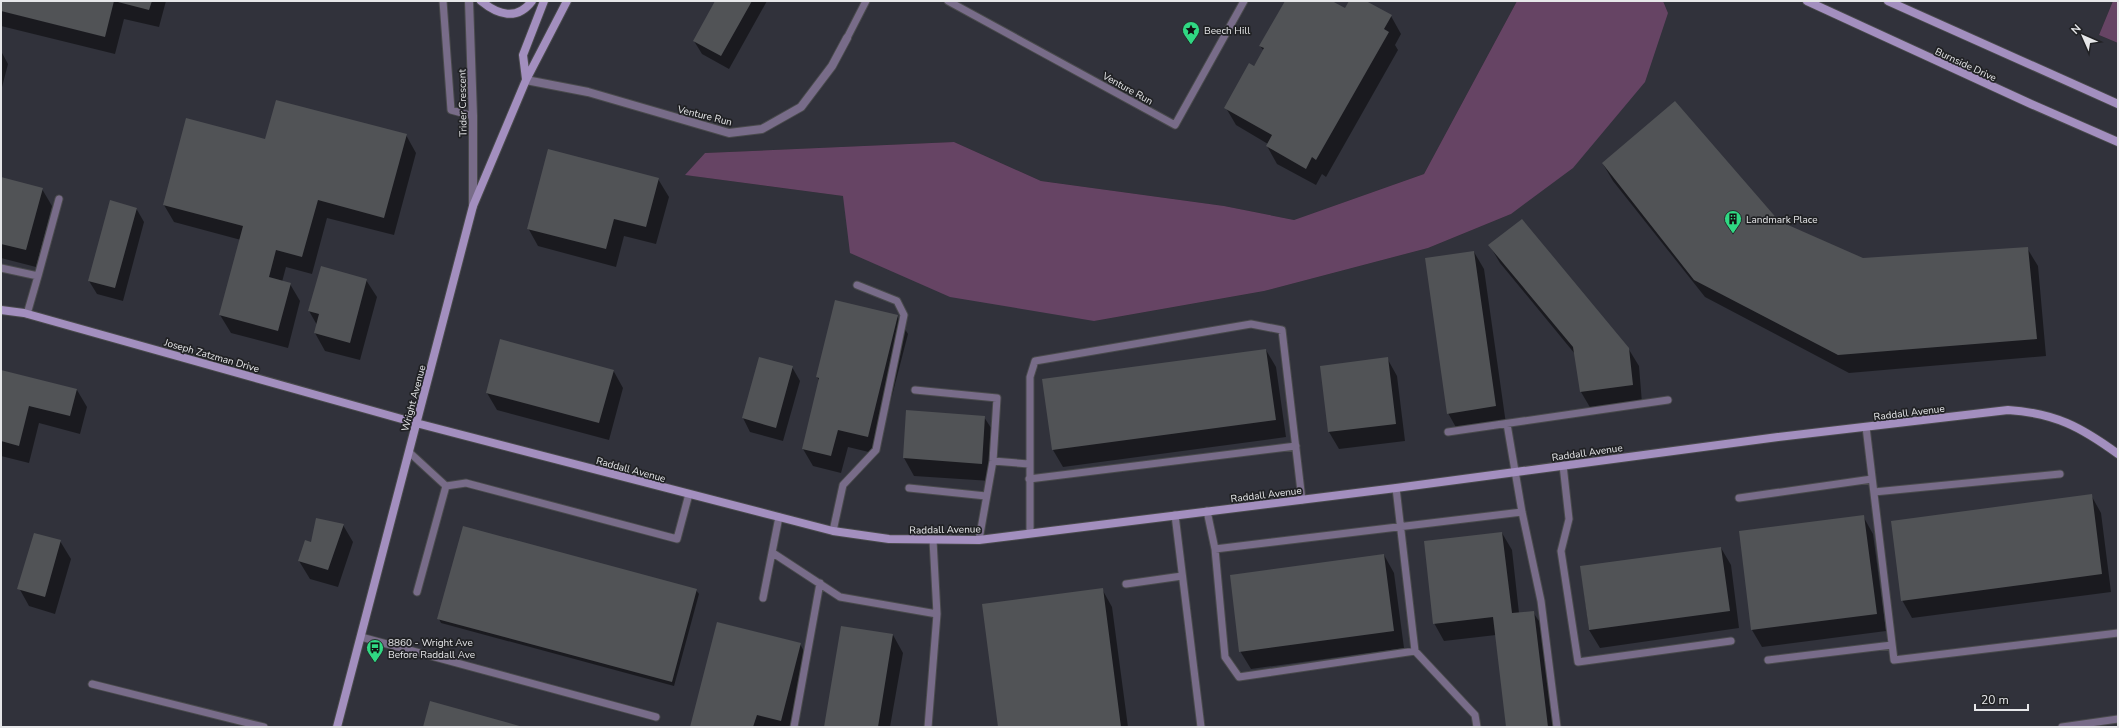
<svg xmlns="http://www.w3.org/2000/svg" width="2119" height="728" font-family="'Nunito Sans',sans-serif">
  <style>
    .built { fill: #31323b }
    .green { fill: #664464 }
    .shadow { fill: #0007 }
    .building { fill: #515356 }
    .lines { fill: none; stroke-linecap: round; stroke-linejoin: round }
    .lane-casing { stroke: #494a4c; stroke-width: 9 }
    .street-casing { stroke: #494a4c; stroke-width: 10 }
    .secondary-casing { stroke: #494a4c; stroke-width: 10 }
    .lane { stroke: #786c89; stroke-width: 7 }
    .street { stroke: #786c89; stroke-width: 8 }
    .secondary { stroke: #a38fbf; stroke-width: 8 }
    .labels { text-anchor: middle; stroke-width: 3.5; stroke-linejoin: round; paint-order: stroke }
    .poi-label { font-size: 10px; fill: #e6e7e9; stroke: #212225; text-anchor: start }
    .street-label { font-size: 10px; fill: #e6e7e9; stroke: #212225 }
  </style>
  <rect width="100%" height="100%" fill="#2b2c2e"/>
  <path class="built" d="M1 1H1517L1424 174 1294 220 1224 206 1041 181 954 142 705 153 686 175 843 196 1094 321 1264 291 1428 248 1511 214 1668 13 1663 1H2113L2099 35 2118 43V727H1Z"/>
  <path class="green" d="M1517 1H1663L1668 13 1645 82 1573 168 1511 214 1428 248 1264 291 1094 321 950 297 850 253 843 196 685 175 705 153 954 142 1041 181 1224 206 1294 220 1424 174Z
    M2113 1H2118V43L2099 35Z"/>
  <path class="shadow" d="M1 1H166L159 27 124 19 115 54 1 26Z
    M716 1H767L729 69 702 54 694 41Z
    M1286 1H1330L1345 10 1350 1H1364L1391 16 1401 34 1395 45 1398 50 1326 177 1322 174 1316 185 1277 164 1267 146 1268 144 1236 125 1226 108 1264 51 1260 46Z
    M1 51 8 64 1 91Z
    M406 135 416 153 394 235 327 218 312 274 286 267 282 282 290 284 300 301 288 348 231 333 220 315 241 240 174 222 164 205 266 141Z
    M1603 164 1778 222 1863 259 2027 248 2038 266 2046 356 1849 373 1705 297 1613 181Z
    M1 178 42 189 52 206 36 267 1 258Z
    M658 179 669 197 656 244 624 236 616 267 538 246 528 228Z
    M136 208 144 222 123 301 97 294 89 281Z
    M1490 246 1628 348 1639 366 1642 403 1591 409 1581 392 1575 354 1500 263Z
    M1474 252 1484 269 1506 424 1458 431 1448 413Z
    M366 280 377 297 360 360 325 351 315 333 317 325 309 311Z
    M836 301 897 316 908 334 877 454 848 447 841 473 813 466 803 449 820 382 817 377Z
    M1266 350 1276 367 1286 437 1063 467 1053 450Z
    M760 358 792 367 800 381 783 441 750 432 743 418Z
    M1387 358 1397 376 1405 441 1339 449 1329 432Z
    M613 370 623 388 609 440 497 410 487 393Z
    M1 371 77 390 87 407 80 434 39 423 29 463 1 456Z
    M907 411 984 417 995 434 991 481 914 476 904 458Z
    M2091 495 2101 513 2111 592 1912 618 1902 600Z
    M1863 516 1873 534 1886 631 1762 647 1752 630Z
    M343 525 353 542 338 587 310 579 299 561 312 543Z
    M1502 533 1512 550 1519 613 1533 612 1544 629 1555 727H1507L1496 635 1444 641 1434 623Z
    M60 541 71 559 55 614 29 606 19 588Z
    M1721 548 1731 565 1739 628 1600 648 1589 630 1581 567Z
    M1384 555 1394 573 1404 648 1251 669 1240 651Z
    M1102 589 1112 607 1128 727H999Z
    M696 590 699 594 674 686 441 623 439 619Z
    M893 635 903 653 890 727H825Z
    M800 644 810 662 793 727H691Z"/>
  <path class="building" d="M1 1H152L149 10 114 1 105 37 1 11Z
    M715 1H752L721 56 693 41Z
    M1285 1H1332L1345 8 1349 1H1366L1392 15 1384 29 1389 32 1316 160 1312 157 1306 169 1266 146 1272 135 1224 108 1249 63 1254 66 1264 48 1259 46Z
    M276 100 407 134 384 218 318 200 302 257 276 250 269 277 291 283 278 331 219 315 243 226 163 205 186 118 265 139Z
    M1675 101 1779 221 1863 258 2028 247 2037 339 1838 355 1694 280 1602 163Z
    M548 149 659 178 646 227 614 219 606 249 527 229Z
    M1 177 43 188 26 250 1 244Z
    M110 200 137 208 115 288 88 281Z
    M1522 219 1629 348 1633 385 1580 392 1573 347 1488 245Z
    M1474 251 1496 406 1447 414 1425 258Z
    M321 266 367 279 350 343 314 333 319 314 308 311Z
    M835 300 898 315 868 437 838 430 831 456 802 449 819 378 816 377Z
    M500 339 614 370 599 423 486 393Z
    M1266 349 1276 420 1052 450 1042 379Z
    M759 357 793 366 776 428 742 418Z
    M1388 357 1396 424 1328 432 1320 366Z
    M1 370 77 389 70 416 29 406 19 446 1 441Z
    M906 410 985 416 982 464 903 458Z
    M2092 494 2102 574 1901 601 1891 521Z
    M1864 515 1877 614 1751 630 1739 531Z
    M316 518 344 524 328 570 298 561 305 540 311 542Z
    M463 526 697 589 672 682 437 619Z
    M1502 532 1512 613 1534 611 1548 727H1506L1493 617 1433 624 1424 541Z
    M34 533 61 540 45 597 17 589Z
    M1721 547 1730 611 1589 630 1580 566Z
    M1384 554 1394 631 1239 652 1230 575Z
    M1103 588 1121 727H998L982 604Z
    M717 622 801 643 781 721 757 715 753 727H690Z
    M841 626 893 634 878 727H824Z
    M430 701 523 727H423Z"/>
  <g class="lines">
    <defs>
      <path id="lane" d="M443 1 451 110 473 116
        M948 1 1175 125 1244 1
        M847 38 866 1
        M1 268 38 276 59 199
        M27 314 38 276
        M915 390 997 398 993 461 979 540
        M1507 424 1522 512 1541 601 1557 727
        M1866 427 1894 660 2118 633
        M1448 432 1668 400
        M409 452 446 486 417 592
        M993 461 1029 464
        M1563 465 1569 519 1561 551 1578 662 1731 641
        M1029 479 1296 446
        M446 486 466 483 677 539 689 494
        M909 488 986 496
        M1396 488 1415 651
        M1874 492 2060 474
        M1739 498 1872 479
        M1207 511 1215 549 1225 657 1239 677 1415 651 1475 715 1477 727
        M1175 515 1201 727
        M833 531 843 485 876 450 904 315 897 301 857 285
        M1030 532V377L1035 361 1251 324 1282 330 1302 500
        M1215 549 1522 512
        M773 553 840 597 937 614
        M1126 584 1182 576
        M763 598 779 517
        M361 637 656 717
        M1768 660 1892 645
        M92 684 264 727
        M794 727 820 583
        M928 727 937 614 933 540
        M2062 727 2118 719"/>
      <path id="street" d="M469 1 473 116V206
        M526 80 588 92 729 133 762 129 801 107 832 66 847 38"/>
      <path id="secondary" d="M481 1C498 15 517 21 532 1
        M1807 1 2031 104 2118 142
        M1888 1 2118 104
        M526 79 523 55 544 1
        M1 310 24 313 416 423 779 517 833 531 889 539 979 540 1396 488 1778 437 2008 410C2055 413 2081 427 2118 454
        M337 727 473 206 526 80 567 1"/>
    </defs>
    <use href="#lane" class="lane-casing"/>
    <use href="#street" class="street-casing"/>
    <use href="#secondary" class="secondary-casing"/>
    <use href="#lane" class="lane"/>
    <use href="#street" class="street"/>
    <use href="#secondary" class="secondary"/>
  </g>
  <defs>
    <symbol id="sight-pin" viewBox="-11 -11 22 30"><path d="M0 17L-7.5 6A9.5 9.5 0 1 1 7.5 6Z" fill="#30d883" stroke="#212225"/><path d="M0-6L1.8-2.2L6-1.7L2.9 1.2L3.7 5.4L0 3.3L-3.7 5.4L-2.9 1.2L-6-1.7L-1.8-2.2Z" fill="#111"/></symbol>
    <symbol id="building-pin" viewBox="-11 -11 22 30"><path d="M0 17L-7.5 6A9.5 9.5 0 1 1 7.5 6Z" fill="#30d883" stroke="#212225"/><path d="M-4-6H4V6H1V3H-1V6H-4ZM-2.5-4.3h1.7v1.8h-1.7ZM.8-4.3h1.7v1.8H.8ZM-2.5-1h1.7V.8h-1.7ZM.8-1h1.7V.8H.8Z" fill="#111"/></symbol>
    <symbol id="bus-pin" viewBox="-11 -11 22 30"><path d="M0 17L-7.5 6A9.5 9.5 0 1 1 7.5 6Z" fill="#30d883" stroke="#212225"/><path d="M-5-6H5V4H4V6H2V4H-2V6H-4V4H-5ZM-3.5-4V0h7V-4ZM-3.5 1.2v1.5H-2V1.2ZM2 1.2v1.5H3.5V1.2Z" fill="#111"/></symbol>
  </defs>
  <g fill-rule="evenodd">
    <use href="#sight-pin" x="1181" y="20" width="20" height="27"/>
    <use href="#building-pin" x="1723" y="209" width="20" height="27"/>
    <use href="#bus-pin" x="365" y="638" width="20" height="27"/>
  </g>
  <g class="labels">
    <g class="poi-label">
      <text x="1204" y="34">Beech Hill</text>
      <text x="1746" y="223">Landmark Place</text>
      <text x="388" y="646">8860 - Wright Ave<tspan x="388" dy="12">Before Raddall Ave</tspan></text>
    </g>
    <g class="street-label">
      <text transform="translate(1966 64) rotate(25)" y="4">Burnside Drive</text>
      <text transform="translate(1128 88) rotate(29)" y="4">Venture Run</text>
      <text transform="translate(462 103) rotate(-91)" y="4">Trider Crescent</text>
      <text transform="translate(705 115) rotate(14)" y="4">Venture Run</text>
      <text transform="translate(212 355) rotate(16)" y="4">Joseph Zatzman Drive</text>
      <text transform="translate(413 398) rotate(-75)" y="4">Wright Avenue</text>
      <text transform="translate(1909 412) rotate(-7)" y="4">Raddall Avenue</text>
      <text transform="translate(1587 452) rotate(-8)" y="4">Raddall Avenue</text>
      <text transform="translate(631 469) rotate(15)" y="4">Raddall Avenue</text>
      <text transform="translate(1266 494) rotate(-7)" y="4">Raddall Avenue</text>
      <text transform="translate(945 529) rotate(-1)" y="4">Raddall Avenue</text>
    </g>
  </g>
  <rect width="2119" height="728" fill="none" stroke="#e6e7e9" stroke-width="4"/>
  <g transform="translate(2083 36) rotate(315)" stroke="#212225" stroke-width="3" paint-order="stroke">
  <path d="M0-3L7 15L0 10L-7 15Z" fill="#e6e7e9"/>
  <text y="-6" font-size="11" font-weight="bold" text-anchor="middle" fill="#e6e7e9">N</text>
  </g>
  <path d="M1975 704v6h53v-6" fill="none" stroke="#e6e7e9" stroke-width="2"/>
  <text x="1981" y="704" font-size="12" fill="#e6e7e9" stroke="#212225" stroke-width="3" paint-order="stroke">20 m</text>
</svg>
